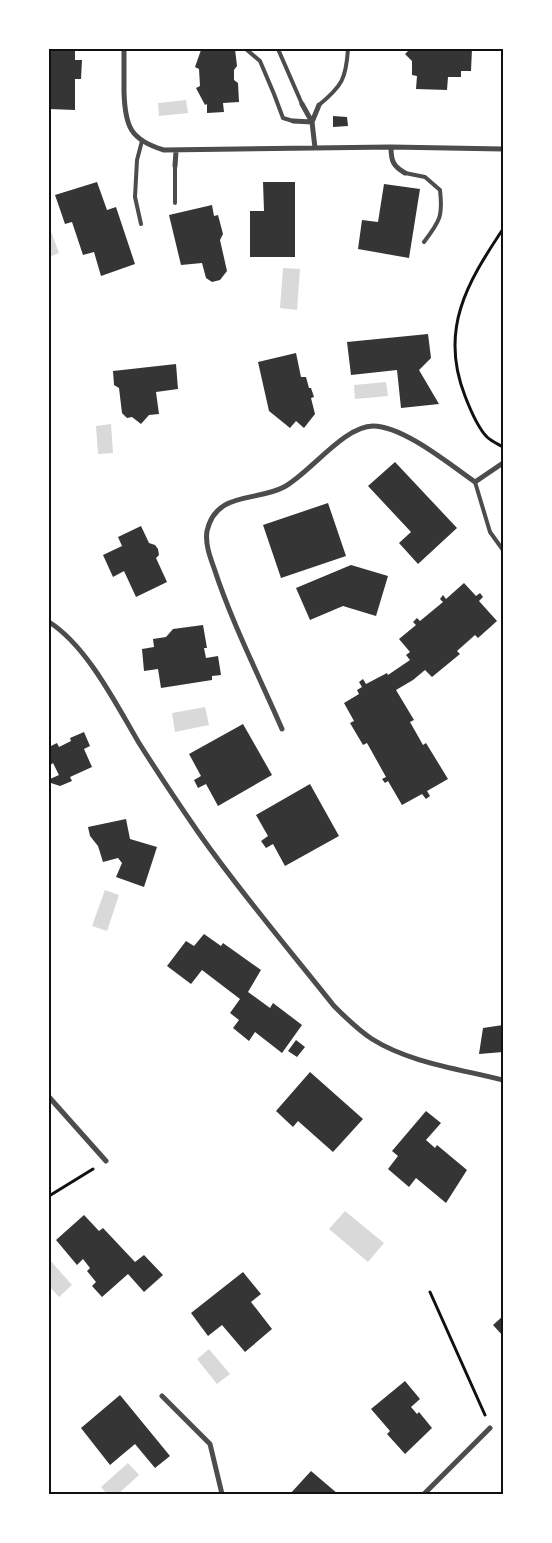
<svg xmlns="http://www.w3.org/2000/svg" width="552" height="1543" font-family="'Exo 2',sans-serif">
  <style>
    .water { fill: #d9d9d9 }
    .building { fill: #353535 }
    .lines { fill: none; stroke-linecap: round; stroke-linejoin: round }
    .path { stroke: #111; stroke-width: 3 }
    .service { stroke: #4c4c4c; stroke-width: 4 }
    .minor { stroke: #4c4c4c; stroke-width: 5 }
    .neatline { fill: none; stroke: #111; stroke-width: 2 }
  </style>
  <rect width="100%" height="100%" fill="#fff"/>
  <path class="water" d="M186 100 188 113 159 116 158 103Z
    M49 226 59 253 49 257Z
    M283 268 300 269 297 310 280 308Z
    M386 382 388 396 355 399 354 385Z
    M111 424 113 453 98 454 96 426Z
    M205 707 209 725 175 732 172 713Z
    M105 890 119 895 107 931 92 926Z
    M345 1211 384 1243 368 1262 329 1229Z
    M49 1259 72 1285 59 1297 49 1286Z
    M209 1349 230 1374 217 1384 197 1359Z
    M128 1463 139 1475 118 1494H107L101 1487Z"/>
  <path class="building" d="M49 49H75V60H82L81 79H75V110L49 109Z
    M214 49H235L237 66 234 70V80L238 83 239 102 223 103 224 112 207 113V104L205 105 196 88 200 86 199 69 195 67 201 50Z
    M410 49H472L471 71H461V77H448L447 90 416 89 417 76 412 75V61L405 54Z
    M333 116 347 117 348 126 333 127Z
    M97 182 107 210 116 207 135 264 101 276 94 252 83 255 72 222 65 224 55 195Z
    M263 182H295V257H250V211H264Z
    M384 184 420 189 409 258 358 249 362 220 378 222Z
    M212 205 214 216 218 215 223 234 220 240 227 271 220 280 212 282 206 278 202 263 181 265 169 215Z
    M428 334 431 358 419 370 439 404 401 408 397 370 351 375 347 342Z
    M296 353 301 377H306L309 388H311L314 397 311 398 315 414 304 428 296 421 290 428 269 411 258 362Z
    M176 364 178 389 156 392 159 414 149 415 141 424 132 417 127 418 122 413 119 388 114 385 113 371Z
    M395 462 457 528 418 564 399 543 411 532 368 486Z
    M328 503 346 556 281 578 263 525Z
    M141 526 149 543 155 545 158 549 159 555 156 558 167 582 136 597 124 571 113 577 103 555 122 546 118 537Z
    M351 565 388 576 376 616 343 606 310 620 296 588Z
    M464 583 476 596 480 593 483 597 479 601 497 621 478 638 475 635 457 651 460 654 432 677 425 670 413 680 396 690 414 720 410 722 423 745 426 743 448 779 427 791 430 796 426 799 422 794 402 805 388 781 385 783 382 779 386 777 367 743 363 745 350 723 354 721 344 703 359 694 357 690 362 687 359 682 363 679 366 684 387 673 388 675 410 660 406 655 410 652 399 639 416 625 413 622 417 618 420 621 443 602 440 599 443 595 446 599Z
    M203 625 207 648H204L206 658 218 656 221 675 212 676V680L161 688 158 669 144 671 142 649 154 647 153 639 166 637 173 629Z
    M243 724 272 775 218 806 206 784 198 788 194 780 201 776 189 754Z
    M84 732 90 746 84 749 92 767 70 777 72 781 60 786 51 783 50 779 59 775 53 763 49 766V747L57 743 59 747 71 741 70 738Z
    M310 784 339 836 285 866 273 844 266 848 261 841 268 836 256 815Z
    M126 819 130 839 157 847 144 887 116 877 122 863 118 858 103 862 98 846 90 836 88 827Z
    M204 934 221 946 223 943 261 970 248 992 270 1008 273 1003 302 1025 282 1053 255 1032 249 1041 233 1028 239 1020 230 1013 240 999 202 970 191 984 167 966 186 941 194 946Z
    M503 1025V1052L479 1054 483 1028Z
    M296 1040 305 1047 297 1057 288 1051Z
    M310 1072 363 1119 333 1152 298 1121 293 1127 276 1111Z
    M426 1111 441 1123 426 1140 435 1148 437 1145 467 1170 446 1203 416 1178 409 1187 388 1169 398 1156 392 1151Z
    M84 1215 99 1231 103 1228 135 1262 144 1255 163 1275 144 1292 128 1274 102 1297 92 1286 96 1282 87 1271 90 1268 83 1259 77 1265 56 1240Z
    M243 1272 261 1294 251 1302 272 1329 245 1352 222 1325 208 1336 191 1313Z
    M503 1316V1336L493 1325Z
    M405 1381 420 1399 411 1407 417 1414 419 1412 432 1428 405 1454 387 1434 390 1431 371 1409Z
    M120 1395 170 1456 155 1468 135 1444 110 1465 81 1428Z
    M311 1471 338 1494H290Z"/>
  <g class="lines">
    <path class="path" d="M503 229C467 283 439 330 465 396 470 409 477 427 487 437 491 441 498 444 503 447
      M49 1196 93 1169
      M430 1292 485 1415"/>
    <path class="service" d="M278 49 302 104
      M247 50 260 61 274 94 283 118 293 121
      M319 105C342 86 346 79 348 49
      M405 173 425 177 440 190C443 216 440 221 424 242
      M175 203V166
      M141 224 135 197 137 160 142 141
      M475 482 490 532 503 550"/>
    <path class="minor" d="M124 49C124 63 124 78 124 92 125 126 130 140 164 150L391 147 503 149
      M302 104 312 122 315 148
      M293 121 312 122
      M312 122 319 105
      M391 147C391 161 393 166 405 173
      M175 166 176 151
      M49 622C87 646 116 704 139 743 158 773 178 803 198 832 240 892 288 948 334 1006 346 1018 358 1030 372 1039 410 1063 460 1069 503 1080
      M282 729C259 676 232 623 214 568 210 557 205 544 207 531 216 491 256 502 284 487 310 473 344 426 373 426 403 426 449 464 475 482L503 463
      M49 1097 106 1161
      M162 1396 210 1444 222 1494
      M424 1494 490 1428"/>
  </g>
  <rect width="552" height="1543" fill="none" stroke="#ffffff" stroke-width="100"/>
  <rect x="50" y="50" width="452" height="1443" class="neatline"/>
</svg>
